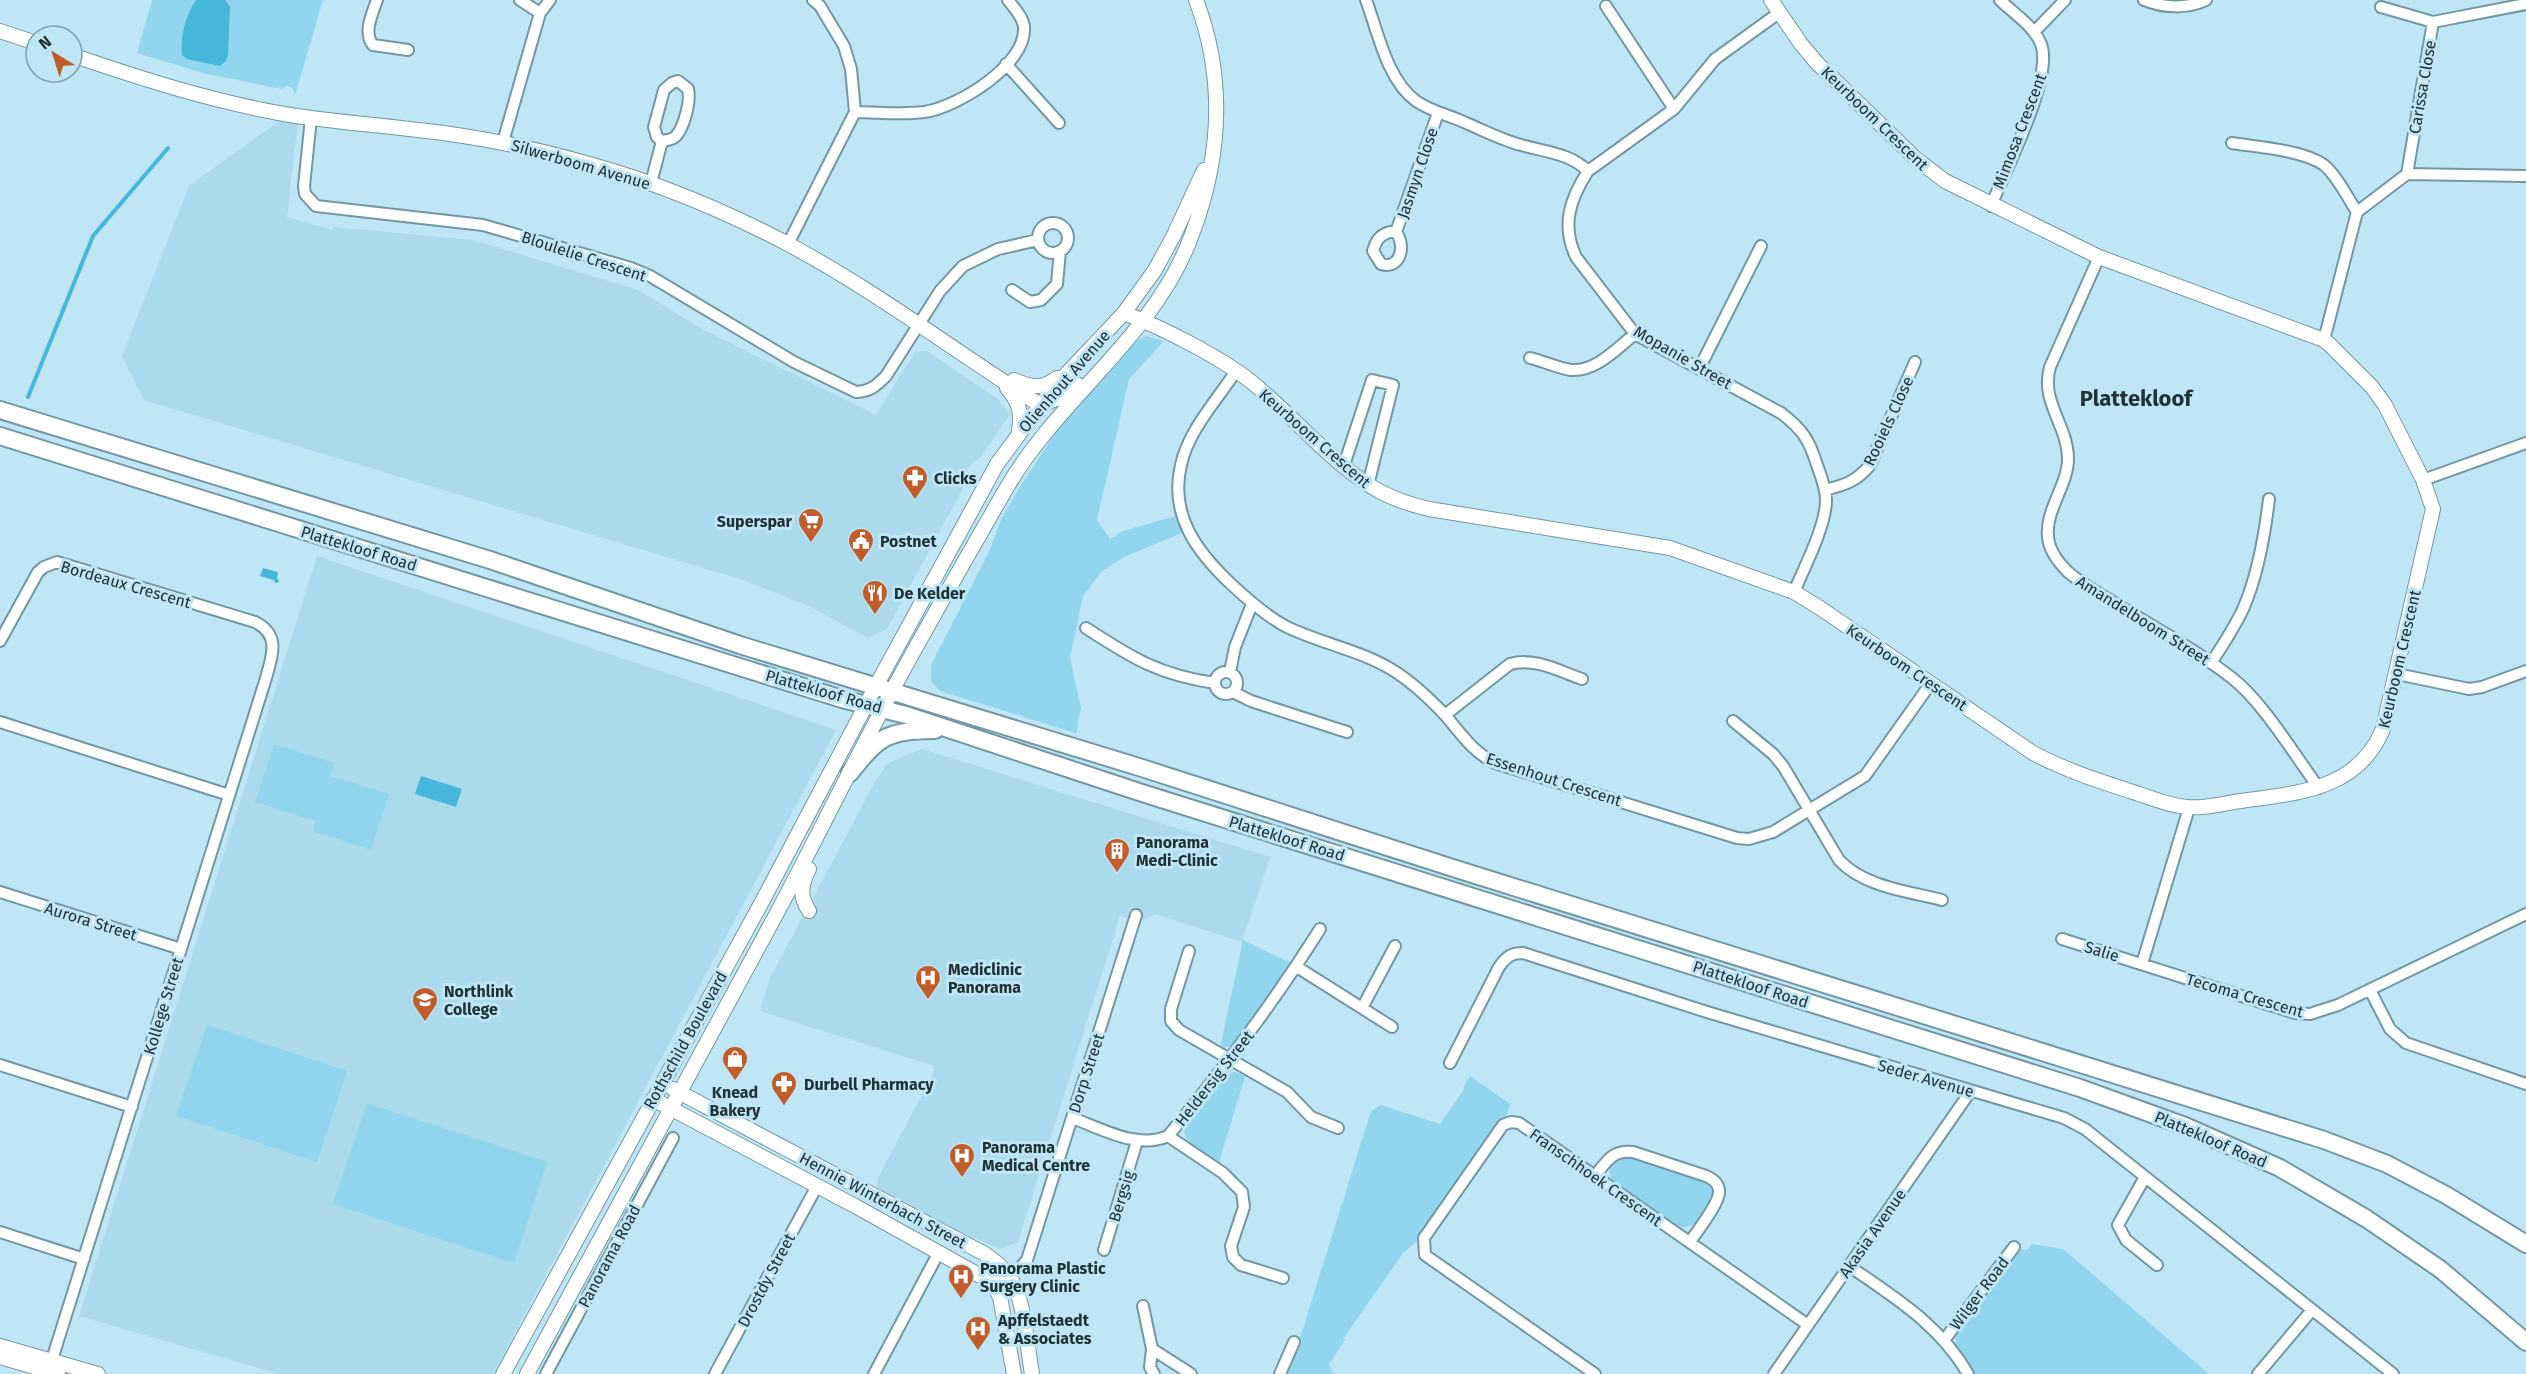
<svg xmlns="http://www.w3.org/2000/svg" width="2526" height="1374" font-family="'Fira Sans',sans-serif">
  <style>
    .built { fill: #aadaeb }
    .green { fill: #91d5ee }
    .water { fill: #44b7db }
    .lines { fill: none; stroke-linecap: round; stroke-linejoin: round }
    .stream { stroke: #44b7db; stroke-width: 4 }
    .street-casing { stroke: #7398a5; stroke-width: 14 }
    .secondary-casing { stroke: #7398a5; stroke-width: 16 }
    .primary-casing { stroke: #7398a5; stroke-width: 20 }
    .street { stroke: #fff; stroke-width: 10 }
    .secondary { stroke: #fff; stroke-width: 14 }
    .primary { stroke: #fff; stroke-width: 16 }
    .labels { text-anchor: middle; stroke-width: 6; stroke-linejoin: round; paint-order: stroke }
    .street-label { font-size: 16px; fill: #213136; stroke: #bfe6f5 }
    .poi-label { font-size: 16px; font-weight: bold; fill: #213136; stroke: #bfe6f5; text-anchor: start }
    .district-label { font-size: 22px; font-weight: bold; fill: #213136; stroke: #bfe6f5 }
  </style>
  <rect width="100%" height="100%" fill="#bfe6f5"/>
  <path class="built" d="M282 119 298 122 287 217 332 230 333 227 473 240 638 290 702 329 876 415 915 352 927 351 999 400 1010 414 982 455 967 469 969 477 887 629 868 638 809 606 743 580 144 400 122 356 189 186Z
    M317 556 836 730 493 1374H279L79 1316Z
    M922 749 1270 857 1242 942 1155 914 1140 921 1120 916 1018 1242 1000 1249 923 1216 879 1191 877 1185 878 1178 932 1076 934 1066 760 1011 770 978 875 782 888 763Z"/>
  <path class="green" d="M152 0H323L295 95 292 88 287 86 281 89 203 73 137 53Z
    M1146 336 1164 341 1129 379 1097 520 1110 539 1123 531 1176 516 1182 533 1124 557 1102 571 1083 596 1070 658 1081 708 1076 733 940 691 931 681V665L988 554 1002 517 1023 482 1064 420 1132 343Z
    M274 744 334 763 330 776 389 794 371 850 313 831 316 821 255 802Z
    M1243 940 1293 964 1234 1046 1220 1048Z
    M207 1025 347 1071 317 1162 176 1116Z
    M1234 1072 1245 1076 1219 1163C1205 1154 1178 1144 1186 1124L1224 1076Z
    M1470 1076 1510 1104 1506 1118 1501 1120 1418 1240 1403 1253 1343 1339 1345 1340 1329 1364 1333 1374H1286L1291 1367 1371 1111 1381 1105 1440 1124 1464 1089 1463 1088Z
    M367 1103 547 1162 514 1263 333 1204Z
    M1630 1156 1703 1179C1708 1184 1713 1187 1713 1195 1713 1209 1692 1233 1678 1226L1614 1182C1602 1167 1616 1158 1630 1156Z
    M2032 1244 2063 1249 2209 1374H1973L1955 1345 1956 1336 2021 1249 2027 1250Z"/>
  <path class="water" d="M196 0H225L230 7 228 55 226 61 220 66 187 59 182 55C180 37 186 14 196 0Z
    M263 568 278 572 277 578 279 582 275 583 274 580 260 576Z
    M421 776 462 789 456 807 415 794Z"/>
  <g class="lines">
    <path class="stream" d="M28 397 93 236 168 148"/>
    <defs>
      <path id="street" d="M377 0C372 14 363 33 373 45L408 50
        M520 0 540 13
        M1366 0C1378 32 1387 80 1416 101 1432 112 1449 115 1466 123 1485 131 1502 140 1521 145 1546 152 1569 153 1588 171
        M2144 0C2163 8 2187 9 2206 0
        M1606 6 1674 109
        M2381 7 2433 22 2526 4
        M1780 12 1715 59 1674 109 1588 171C1570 199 1561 225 1576 257L1635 334 1781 413C1802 429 1809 439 1817 465 1821 476 1826 488 1826 500 1826 526 1804 568 1794 592
        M2034 32 2065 0
        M1006 64 1059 123
        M678 81 688 89C691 101 684 127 676 136 672 140 667 140 662 141L657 137 654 127 664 90 672 83Z
        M855 112C877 112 902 115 924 112 956 108 1027 65 1024 27 1023 17 1014 8 1008 0
        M311 118 304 186 305 194 316 206 483 225 631 268 650 276 794 362 856 392C871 391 876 386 886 376L940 291 963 266 998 249 1038 240
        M503 142 540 13 550 0
        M2232 143C2257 147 2303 150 2324 165 2338 177 2347 197 2357 212
        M2407 174 2433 22
        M651 183 662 141
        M1991 206C2005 171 2054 77 2041 44 2034 26 2013 13 2000 0
        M1038 238a15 15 0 1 1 30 0a15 15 0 1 1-30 0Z
        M1390 232H1396C1406 245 1401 270 1381 264L1373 251C1376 241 1379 235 1390 232Z
        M1396 232 1438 113
        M788 244 855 112 851 69 844 46 820 6 813 0
        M2099 257 2050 367C2040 402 2068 425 2068 459 2068 485 2045 510 2048 537 2049 551 2059 563 2068 572 2082 584 2098 593 2113 602 2153 627 2195 649 2232 678 2263 702 2295 756 2319 788
        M1012 290 1030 302 1041 300 1057 284 1060 251
        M2324 340 2357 212 2407 174 2526 176
        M1530 358C1543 361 1558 368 1571 370 1596 372 1617 348 1635 334
        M1700 367 1761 246
        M1236 371C1217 400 1188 431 1181 465 1169 515 1197 552 1231 584 1248 600 1265 615 1285 626 1319 643 1357 649 1391 669 1411 681 1430 699 1446 716 1461 734 1473 752 1495 763L1737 838 1749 839 1773 832 1865 776 1931 683
        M1344 465 1372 380 1393 385 1368 485
        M2423 480 2526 443
        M1825 490C1845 485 1857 481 1870 465L1915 362
        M1086 628C1132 658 1159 675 1215 683
        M0 641 38 572 44 567 57 562 255 622C281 635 272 656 266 678L50 1366
        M2211 663C2223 645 2235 627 2244 607 2257 576 2265 533 2269 499
        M1215 683a11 11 0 1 1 22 0a11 11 0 1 1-22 0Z
        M1230 672 1235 647 1252 604
        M2397 674 2469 689 2482 687 2526 671
        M1233 692 1251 701 1347 732
        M1445 715 1510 664C1534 657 1559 671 1582 679
        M1733 721 1773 754 1783 766 1839 860C1864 887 1907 891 1942 900
        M0 722 229 795
        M0 892 181 949
        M2062 939 2295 1013 2310 1014 2338 1005 2526 914
        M1189 951 1171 1009V1021L1179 1030 1287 1092 1311 1117 1338 1128
        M2142 964 2189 808
        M1297 967 1392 1027
        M2370 990 2390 1029 2406 1043 2526 1084
        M1362 1008 1395 946
        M1450 1063 1499 967C1506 957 1511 953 1523 953L1707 1012 2064 1118 2085 1129 2393 1374
        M0 1065 132 1107
        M1072 1118C1101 1128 1137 1150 1168 1136 1223 1070 1274 1002 1320 929
        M1168 1136 1223 1173 1242 1192 1244 1207 1231 1246 1233 1257 1241 1265 1283 1278
        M1595 1176C1607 1161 1612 1150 1633 1152L1706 1176C1712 1179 1718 1182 1719 1190 1721 1202 1697 1231 1690 1242
        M2145 1177 2118 1225 2126 1240 2157 1265
        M0 1232 84 1259
        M1104 1250 1137 1141
        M1849 1266C1894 1297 1940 1325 1968 1374
        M993 1283 1019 1269 1027 1260 1136 915
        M1143 1306 1152 1349 1191 1374
        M1945 1339 2014 1247
        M1152 1349 1150 1367 1154 1374
        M546 1374 673 1138
        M715 1374 817 1186
        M874 1374 939 1252
        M1280 1374 1294 1342
        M1595 1374 1425 1255 1424 1238 1503 1125 1511 1122 1519 1123 1808 1325
        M1774 1374 1970 1092
        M2258 1374 2312 1310"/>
      <path id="secondary" d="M0 31 36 43
        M72 55C142 79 211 101 284 114 326 121 367 124 409 129 470 135 530 147 589 164 658 183 725 211 788 244 876 291 956 352 1040 405
        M1124 313C1161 327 1218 356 1249 380 1291 413 1335 468 1381 492 1396 500 1412 505 1429 509L1670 548 1794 592 1820 608 2033 753C2067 771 2102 782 2139 794 2154 799 2171 806 2187 807 2204 809 2225 803 2241 801 2298 793 2358 790 2383 729L2433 509 2423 480 2385 405 2372 387 2330 345 2324 340 2099 257 1945 181 1915 158 1817 63 1801 44 1771 0
        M1014 380C1030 387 1042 390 1057 378
        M1007 388C1019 402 1022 412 1019 430
        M1040 405 1062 397 1077 384
        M809 869C801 885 799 896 809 911
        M673 1089 985 1254C994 1261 1004 1267 1010 1277 1025 1301 1027 1346 1032 1374
        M653 1099 857 1207 993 1283 1000 1297 1014 1374
        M0 1346 98 1374
        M0 1357 58 1374
        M503 1374 763 900 876 686 997 464 1055 386 1124 313 1155 270 1174 235 1204 170
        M527 1374C610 1219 695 1066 778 911 821 830 861 747 905 667 938 607 972 548 1006 489 1058 398 1154 337 1191 237 1221 159 1226 79 1196 0"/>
      <path id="primary" d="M0 410 490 560 740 645 1142 768 1456 869 2324 1140 2387 1164 2446 1195 2526 1244
        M0 436 842 699 906 715 1139 792 2080 1088 2185 1126 2280 1168 2367 1219 2440 1269 2526 1342
        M850 773C880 735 887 731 935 730"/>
    </defs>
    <use href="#street" class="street-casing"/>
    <use href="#secondary" class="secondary-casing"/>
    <use href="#primary" class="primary-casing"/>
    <use href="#street" class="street"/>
    <use href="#secondary" class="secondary"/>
    <use href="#primary" class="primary"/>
  </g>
  <defs>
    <symbol id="pharmacy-pin" viewBox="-11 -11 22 30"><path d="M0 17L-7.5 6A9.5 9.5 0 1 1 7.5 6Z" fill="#c25d2a" stroke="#bfe6f5"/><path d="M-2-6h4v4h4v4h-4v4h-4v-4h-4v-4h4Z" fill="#fff"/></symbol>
    <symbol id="supermarket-pin" viewBox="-11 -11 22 30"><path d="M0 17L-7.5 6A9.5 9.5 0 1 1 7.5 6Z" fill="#c25d2a" stroke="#bfe6f5"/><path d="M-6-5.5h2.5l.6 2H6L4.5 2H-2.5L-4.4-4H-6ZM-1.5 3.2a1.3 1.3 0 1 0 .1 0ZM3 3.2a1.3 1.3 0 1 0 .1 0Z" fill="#fff"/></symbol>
    <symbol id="civic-pin" viewBox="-11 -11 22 30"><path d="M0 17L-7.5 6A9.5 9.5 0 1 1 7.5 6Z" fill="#c25d2a" stroke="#bfe6f5"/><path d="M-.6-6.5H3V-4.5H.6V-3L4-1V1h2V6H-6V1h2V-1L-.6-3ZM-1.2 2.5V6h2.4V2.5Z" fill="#fff"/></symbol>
    <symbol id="restaurant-pin" viewBox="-11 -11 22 30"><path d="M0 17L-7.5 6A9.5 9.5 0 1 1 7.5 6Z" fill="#c25d2a" stroke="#bfe6f5"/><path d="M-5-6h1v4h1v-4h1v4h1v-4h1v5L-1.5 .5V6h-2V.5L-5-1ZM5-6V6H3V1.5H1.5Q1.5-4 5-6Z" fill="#fff"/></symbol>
    <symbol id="building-pin" viewBox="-11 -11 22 30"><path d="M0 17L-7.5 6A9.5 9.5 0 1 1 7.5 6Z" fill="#c25d2a" stroke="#bfe6f5"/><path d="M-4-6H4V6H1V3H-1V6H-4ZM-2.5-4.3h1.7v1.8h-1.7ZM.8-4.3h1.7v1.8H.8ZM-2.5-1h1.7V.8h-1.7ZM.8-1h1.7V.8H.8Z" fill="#fff"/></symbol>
    <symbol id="hospital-pin" viewBox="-11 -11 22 30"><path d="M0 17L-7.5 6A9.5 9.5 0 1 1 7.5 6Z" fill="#c25d2a" stroke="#bfe6f5"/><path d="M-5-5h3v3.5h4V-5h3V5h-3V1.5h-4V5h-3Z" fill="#fff"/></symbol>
    <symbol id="university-pin" viewBox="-11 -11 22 30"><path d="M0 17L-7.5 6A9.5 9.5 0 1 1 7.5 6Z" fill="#c25d2a" stroke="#bfe6f5"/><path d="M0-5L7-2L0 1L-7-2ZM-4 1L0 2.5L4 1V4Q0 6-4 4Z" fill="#fff"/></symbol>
    <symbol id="shop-pin" viewBox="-11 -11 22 30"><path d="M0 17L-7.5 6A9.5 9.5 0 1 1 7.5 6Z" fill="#c25d2a" stroke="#bfe6f5"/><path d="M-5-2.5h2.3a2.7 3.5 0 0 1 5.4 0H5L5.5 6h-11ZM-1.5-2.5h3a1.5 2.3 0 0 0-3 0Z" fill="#fff"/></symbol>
  </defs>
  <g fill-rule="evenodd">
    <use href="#pharmacy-pin" x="900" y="463" width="30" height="40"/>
    <use href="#supermarket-pin" x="796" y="506" width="30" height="40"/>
    <use href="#civic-pin" x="846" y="526" width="30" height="40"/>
    <use href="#restaurant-pin" x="860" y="578" width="30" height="40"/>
    <use href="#building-pin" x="1102" y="836" width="30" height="40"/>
    <use href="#hospital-pin" x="913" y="963" width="30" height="40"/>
    <use href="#university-pin" x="410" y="985" width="30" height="40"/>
    <use href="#shop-pin" x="720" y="1044" width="30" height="40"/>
    <use href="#pharmacy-pin" x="769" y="1069" width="30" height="40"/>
    <use href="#hospital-pin" x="947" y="1141" width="30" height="40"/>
    <use href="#hospital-pin" x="946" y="1262" width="30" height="40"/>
    <use href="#hospital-pin" x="963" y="1314" width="30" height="40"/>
  </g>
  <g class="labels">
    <g class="street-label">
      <text transform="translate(2422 87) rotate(-80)" y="6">Carissa Close</text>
      <text transform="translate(1875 118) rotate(44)" y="6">Keurboom Crescent</text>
      <text transform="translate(2019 131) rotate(-69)" y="6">Mimosa Crescent</text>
      <text transform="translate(581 164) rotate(16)" y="6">Silwerboom Avenue</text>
      <text transform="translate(1417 173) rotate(-71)" y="6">Jasmyn Close</text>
      <text transform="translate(584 256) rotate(18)" y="6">Bloulelie Crescent</text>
      <text transform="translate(1683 357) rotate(30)" y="6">Mopanie Street</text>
      <text transform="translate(1064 381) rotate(-49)" y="6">Olienhout Avenue</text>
      <text transform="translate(1888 421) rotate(-65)" y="6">Rooiels Close</text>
      <text transform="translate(1315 438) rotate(41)" y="6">Keurboom Crescent</text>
      <text transform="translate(359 548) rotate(17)" y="6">Plattekloof Road</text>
      <text transform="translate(126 584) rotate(16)" y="6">Bordeaux Crescent</text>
      <text transform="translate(2143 620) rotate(32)" y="6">Amandelboom Street</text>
      <text transform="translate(2399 659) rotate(-77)" y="6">Keurboom Crescent</text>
      <text transform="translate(1907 667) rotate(34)" y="6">Keurboom Crescent</text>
      <text transform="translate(824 691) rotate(16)" y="6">Plattekloof Road</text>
      <text transform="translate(1554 779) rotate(18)" y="6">Essenhout Crescent</text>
      <text transform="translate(1287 838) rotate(17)" y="6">Plattekloof Road</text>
      <text transform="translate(91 921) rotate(17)" y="6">Aurora Street</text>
      <text transform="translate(2102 951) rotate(17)" y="6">Salie</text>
      <text transform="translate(1751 984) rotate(18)" y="6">Plattekloof Road</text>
      <text transform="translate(2245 995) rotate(16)" y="6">Tecoma Crescent</text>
      <text transform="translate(163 1006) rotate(-73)" y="6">Kollege Street</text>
      <text transform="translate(685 1040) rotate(-61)" y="6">Rothschild Boulevard</text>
      <text transform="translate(1086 1073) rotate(-72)" y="6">Dorp Street</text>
      <text transform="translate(1214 1078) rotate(-52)" y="6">Heldersig Street</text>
      <text transform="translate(1926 1078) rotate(16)" y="6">Seder Avenue</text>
      <text transform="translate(2211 1139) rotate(23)" y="6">Plattekloof Road</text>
      <text transform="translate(1596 1177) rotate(35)" y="6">Franschhoek Crescent</text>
      <text transform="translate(1121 1196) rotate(-73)" y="6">Bergsig</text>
      <text transform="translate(883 1200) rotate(28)" y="6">Hennie Winterbach Street</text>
      <text transform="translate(1872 1233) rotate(-55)" y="6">Akasia Avenue</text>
      <text transform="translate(609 1256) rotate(-62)" y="6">Panorama Road</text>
      <text transform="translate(766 1280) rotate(-62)" y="6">Drostdy Street</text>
      <text transform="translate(1979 1293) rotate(-53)" y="6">Wilger Road</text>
    </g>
    <g class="poi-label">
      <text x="934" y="484">Clicks</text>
      <text x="792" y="527" text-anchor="end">Superspar</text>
      <text x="880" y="547">Postnet</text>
      <text x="894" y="599">De Kelder</text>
      <text x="1136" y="848">Panorama<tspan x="1136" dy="18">Medi-Clinic</tspan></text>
      <text x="948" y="975">Mediclinic<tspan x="948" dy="18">Panorama</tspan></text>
      <text x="444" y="997">Northlink<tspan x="444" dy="18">College</tspan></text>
      <text x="804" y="1090">Durbell Pharmacy</text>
      <text x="735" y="1098" text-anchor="middle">Knead<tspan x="735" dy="18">Bakery</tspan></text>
      <text x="982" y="1153">Panorama<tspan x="982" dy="18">Medical Centre</tspan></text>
      <text x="980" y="1274">Panorama Plastic<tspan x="980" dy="18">Surgery Clinic</tspan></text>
      <text x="998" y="1326">Apffelstaedt<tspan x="998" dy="18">&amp; Associates</tspan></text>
    </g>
    <g class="district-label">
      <text x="2136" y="406">Plattekloof</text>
    </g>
  </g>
  <g transform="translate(54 54) rotate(322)"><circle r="28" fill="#bfe6f5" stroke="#809ea9" stroke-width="1.5"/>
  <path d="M0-4.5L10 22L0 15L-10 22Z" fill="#c25d2a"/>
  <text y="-9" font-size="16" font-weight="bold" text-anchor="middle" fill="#213136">N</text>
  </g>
</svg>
